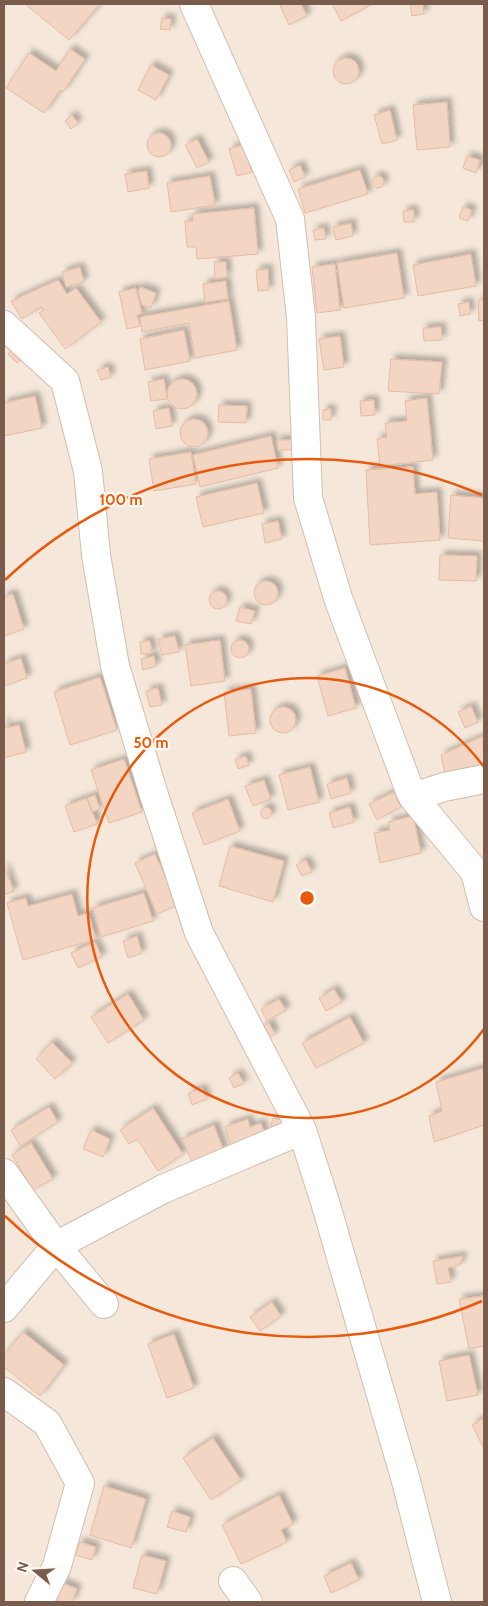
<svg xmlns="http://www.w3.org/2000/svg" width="488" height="1606" font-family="Cabin,sans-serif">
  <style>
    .residential { fill: #f5e8da }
    .building { fill: #f3d5c3; stroke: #e6bba3; filter: url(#shadow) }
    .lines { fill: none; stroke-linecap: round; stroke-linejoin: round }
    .street-casing { stroke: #d1beb0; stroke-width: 30 }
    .street { stroke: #fff; stroke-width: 28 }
    .ring { fill: none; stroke: #e8590c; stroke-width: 2.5 }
    .centre { fill: #e8590c; stroke: #fffaf3; stroke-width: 2.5 }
    .ring-label { font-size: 15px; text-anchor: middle; font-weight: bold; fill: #e8590c; stroke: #fffaf3; stroke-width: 4.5; stroke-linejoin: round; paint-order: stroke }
  </style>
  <defs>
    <filter id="shadow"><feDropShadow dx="4.5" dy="-4.5" stdDeviation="2.5" flood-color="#0004"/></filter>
  </defs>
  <rect width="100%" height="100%" fill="#fdf6ec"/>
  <path class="residential" d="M4 4H484V1602H4Z"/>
  <path class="building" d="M25 4H100L69 40Z
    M282 4H301L307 16 289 25 280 5Z
    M332 4H369L370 5 341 21Z
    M410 4H423L424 14 412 16Z
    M162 18 171 19 170 30 160 29Z
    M70 49 85 59 63 92 60 90 44 113 6 88 29 53 56 71Z
    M333 71a13 13 0 1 1 26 0a13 13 0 1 1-26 0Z
    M151 65 169 75 156 100 138 90Z
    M447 102 450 147 417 150 413 105Z
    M390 110 397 140 382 144 374 115Z
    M72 115 78 123 71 129 65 121Z
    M147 145a12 12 0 1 1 24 0a12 12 0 1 1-24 0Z
    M197 139 209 162 197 168 185 145Z
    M243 145 252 172 237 176 229 149Z
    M467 156 480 160 476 173 463 168Z
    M300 165 305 177 294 182 289 170Z
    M360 170 368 194 305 213 298 189Z
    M147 171 149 188 128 192 125 174Z
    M372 182a6 6 0 1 1 12 0a6 6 0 1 1-12 0Z
    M210 176 215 205 171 212 167 183Z
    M463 207 472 210 468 221 459 218Z
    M254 208 258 254 197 259 196 247H187L185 221H193L192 214Z
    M414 210V222H404L403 211Z
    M351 223 353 236 336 240 333 227Z
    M324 228 326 239 315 240 313 230Z
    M397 253 404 298 344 308 337 263Z
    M471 254 476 286 418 296 413 265Z
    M214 262H226L227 277 215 279Z
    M335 264 340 310 317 313 312 267Z
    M80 267 84 282 66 287 62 272Z
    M268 269 269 290 258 291 256 270Z
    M58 280 67 294 76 288 101 322 65 349 39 313 44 310 41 307 22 319 11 301Z
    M226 281 228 299 205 302 203 284Z
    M140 287 156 293 151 308 142 305 138 292Z
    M136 288 142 314 137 315 140 326 127 329 119 292Z
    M484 299V320L479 321 478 300Z
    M229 301 237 350 195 358 189 323 142 332 140 317Z
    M469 302 470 314 460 316 458 304Z
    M441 327 442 340 424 341 423 328Z
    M184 330 190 361 145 370 140 339Z
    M340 336 344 367 324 370 319 339Z
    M17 346 26 355 17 363 8 354Z
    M391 359 442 362 439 394 388 391Z
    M108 367 111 377 101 380 97 370Z
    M164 379 167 399 151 401 148 382Z
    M167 394a15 15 0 1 1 30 0a15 15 0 1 1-30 0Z
    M35 396 42 428 4 436V403Z
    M427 398 433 460 380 466 377 439 387 437 385 423 407 421 405 401Z
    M374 400 375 415 361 416 360 401Z
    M219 405 247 406 246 423 218 422Z
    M169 408 172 426 156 429 153 411Z
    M331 409V420H323V410Z
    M180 433a14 14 0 1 1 28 0a14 14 0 1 1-28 0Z
    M271 436 278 468 200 487 193 455Z
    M277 440H292V450H278Z
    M191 452 196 484 154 491 149 459Z
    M413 467 415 494 437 492 440 540 370 545 366 470Z
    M257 483 264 513 203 527 196 497Z
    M451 495 484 498V541L448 538Z
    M278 521 282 539 265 543 262 524Z
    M440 555 477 556 476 581 439 580Z
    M254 593a12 12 0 1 1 24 0a12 12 0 1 1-24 0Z
    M209 600a9 9 0 1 1 18 0a9 9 0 1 1-18 0Z
    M13 594 24 629 4 636V596Z
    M240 607 255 611 251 624 236 621Z
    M175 636 179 652 162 655 158 639Z
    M231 649a9 9 0 1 1 18 0a9 9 0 1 1-18 0Z
    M220 640 225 681 191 686 185 645Z
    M150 641 152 653 141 654 140 642Z
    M154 656 156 666 143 670 141 659Z
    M21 658 27 678 4 686V664Z
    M345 668 356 708 328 716 317 676Z
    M100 677 117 730 70 745 54 692Z
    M158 688 162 705 150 707 146 691Z
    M251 689 256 733 229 736 224 692Z
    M471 706 478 722 465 728 458 712Z
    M270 720a13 13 0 1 1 26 0a13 13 0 1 1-26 0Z
    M4 719 6 728 19 725 26 752 4 758Z
    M483 736 484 776 448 788 441 755Z
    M246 756 249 765 238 769 235 759Z
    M124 759 142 812 109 823 91 770Z
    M310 767 319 802 288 810 279 775Z
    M347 778 351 793 331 799 327 784Z
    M264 780 271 799 253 806 245 786Z
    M394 792 401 807 377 820 369 804Z
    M95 795 100 809 92 812 87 798Z
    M87 798 97 824 74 832 65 806Z
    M228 799 240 831 204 845 192 813Z
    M350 807 354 822 333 828 329 813Z
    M260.5 813a5.5 5.5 0 1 1 11 0a5.5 5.5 0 1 1-11 0Z
    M413 816 421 853 380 863 374 833 390 830 388 822Z
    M230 846 284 861 273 902 219 886Z
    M155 854 178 905 157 914 135 863Z
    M306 860 312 872 302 876 296 865Z
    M4 866 14 891 4 895Z
    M144 893 153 921 101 937 93 908Z
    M72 894 78 916 88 913 96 939 23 960 7 903 26 898 28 906Z
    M137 936 142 953 128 958 123 941Z
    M95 942 102 957 78 968 71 953Z
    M334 989 342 1002 326 1011 319 998Z
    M128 994 144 1020 108 1043 91 1017Z
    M279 999 286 1010 267 1021 261 1009Z
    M350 1017 364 1043 316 1068 302 1043Z
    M269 1023 275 1034 267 1039 261 1028Z
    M52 1042 72 1063 55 1079 36 1059Z
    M484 1068V1125L434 1142 429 1116 442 1111 436 1082Z
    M238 1073 244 1083 234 1088 229 1078Z
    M202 1088 207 1099 192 1105 188 1094Z
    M49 1107 58 1122 20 1146 11 1130Z
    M153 1108 183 1154 158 1171 137 1139 129 1144 120 1130Z
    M273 1118 282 1120 279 1131 270 1129Z
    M248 1119 250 1127 261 1123 265 1136 231 1147 225 1127Z
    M214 1125 224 1151 193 1164 182 1139Z
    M91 1130 110 1139 103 1157 83 1149Z
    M31 1143 53 1179 33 1190 12 1155Z
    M463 1256 460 1265 448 1268 451 1282 437 1284 433 1261Z
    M484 1296V1346L469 1349 459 1299Z
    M272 1302 281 1316 260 1331 250 1317Z
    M23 1332 64 1365 40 1396 4 1367V1355Z
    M174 1334 194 1388 167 1398 148 1344Z
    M469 1355 478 1395 447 1401 439 1361Z
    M484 1418V1449L472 1425Z
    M213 1438 241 1480 211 1500 183 1458Z
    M104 1486 146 1499 131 1548 90 1535Z
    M279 1495 293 1524 281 1530 287 1542 241 1564 222 1525Z
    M172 1511 190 1517 186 1532 167 1527Z
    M80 1542 96 1547 92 1560 75 1555Z
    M142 1555 166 1561 157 1594 133 1588Z
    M351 1563 359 1580 331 1593 324 1576Z
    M61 1582 77 1589 72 1602H60L54 1600Z"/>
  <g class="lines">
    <defs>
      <path id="street" d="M194 4 290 219 301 317 308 498 338 598 410 791 413 797 475 872 484 907
        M4 325 65 381 88 471 96 555 115 666 153 792 199 933 302 1130 325 1202 406 1481 437 1602
        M413 797 444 787 484 779
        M4 1173 56 1246 104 1304
        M4 1308 56 1246 163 1189 302 1130
        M4 1392 47 1423 80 1483 57 1566 39 1602
        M233 1581 248 1602"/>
    </defs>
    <use href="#street" class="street-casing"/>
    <use href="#street" class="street"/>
  </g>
  <g class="ring">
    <path d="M484 1029A220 220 0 1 1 484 767"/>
    <path d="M482 1301A439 439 0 0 1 5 1216M5 580A439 439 0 0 1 482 495"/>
  </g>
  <circle cx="307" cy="898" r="8" class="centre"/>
  <g class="ring-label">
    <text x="121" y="505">100 m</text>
    <text x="151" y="748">50 m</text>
  </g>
  <rect width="488" height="1606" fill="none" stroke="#7a5c4d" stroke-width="10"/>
  <g transform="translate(35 1571) rotate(288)" stroke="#fffaf3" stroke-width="4" paint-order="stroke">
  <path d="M0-4L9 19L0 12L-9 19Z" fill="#7a5c4d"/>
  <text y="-8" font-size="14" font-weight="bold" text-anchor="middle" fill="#7a5c4d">N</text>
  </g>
</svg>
